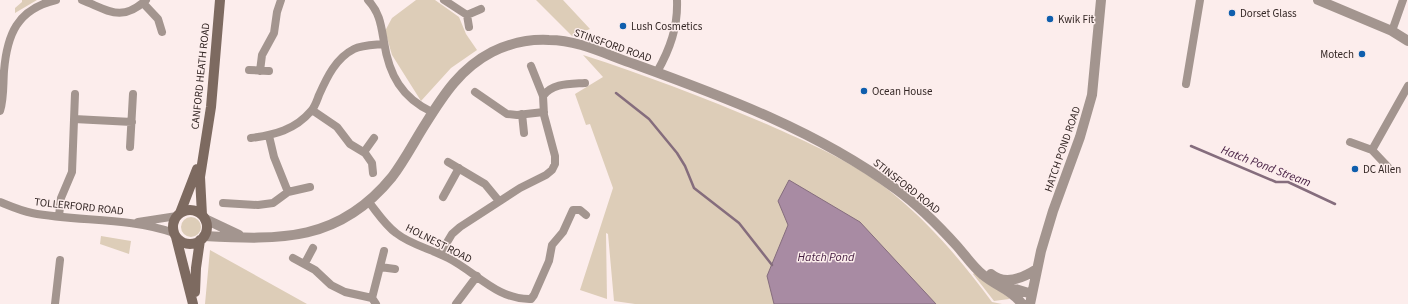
<svg xmlns="http://www.w3.org/2000/svg" width="1408" height="304" font-family="'Source Sans 3',sans-serif">
  <style>
    .green { fill: #ddcdb8 }
    .water { fill: #a88ba3; stroke: #856d7d }
    .lines { fill: none; stroke-linecap: round; stroke-linejoin: round }
    .stream { stroke: #856d7d; stroke-width: 2.5 }
    .minor { stroke: #a3958f; stroke-width: 8 }
    .tertiary { stroke: #a3958f; stroke-width: 10 }
    .secondary { stroke: #7d6a60; stroke-width: 10 }
    .poi-dot { fill: #0f5ead; stroke: #fcedec; stroke-width: 1.5 }
    .labels { text-anchor: middle; stroke-width: 3; stroke-linejoin: round; paint-order: stroke }
    .poi-label { font-size: 11px; fill: #342725; stroke: #fcedec; text-anchor: start }
    .street-label { font-size: 11px; fill: #342725; stroke: #fcedec }
    .water-label { font-size: 12px; font-style: italic; fill: #441c40; stroke: #fcedec }
  </style>
  <rect width="100%" height="100%" fill="#fcedec"/>
  <path class="green" d="M22 0H37L15 13V8L22 2Z
    M416 0H435L459 17 466 34 477 50 451 68 421 101 392 55 385 31 392 18Z
    M536 0H563L590 29 572 36Z
    M583 55C648 76 711 100 773 127 816 146 861 166 897 197 933 227 964 264 992 302L1002 304H635L614 301 608 234 606 233 607 299 580 290 613 188 590 124 586 125 575 94 603 77Z
    M181 227a10 10 0 1 1 20 0a10 10 0 1 1-20 0Z
    M101 236 131 241 129 254 100 244Z
    M210 250 307 304H205Z
    M974 273 1009 298V299L994 301 973 274Z"/>
  <path class="water" d="M789 180 860 222 936 304H774L767 276 788 225 778 201Z"/>
  <g class="lines">
    <path class="stream" d="M616 93 649 119 677 153 685 166 694 188 739 223 772 265
      M1191 146 1276 182H1288L1335 204"/>
    <path class="minor" d="M82 0C108 10 121 23 146 0
      M368 0C380 13 381 25 384 42 389 75 402 98 432 112
      M444 0 467 15 481 9
      M143 3 158 19 162 32
      M467 15 469 27
      M1392 31 1403 0
      M249 70 269 71
      M260 71 262 55 274 33 277 12 281 0
      M657 72C670 49 678 27 677 0
      M1186 84 1200 0
      M475 92 507 114 517 115 544 112
      M543 96C552 83 570 84 585 83
      M312 110 337 127 350 144 365 153 372 163 373 173
      M0 111C4 99 3 85 4 71 7 35 17 9 56 0
      M522 114 524 133
      M74 119 132 122
      M269 136 274 157 288 192
      M251 138C274 135 295 130 311 111 315 107 317 100 319 95 327 77 336 58 354 49 362 45 375 45 384 44
      M1350 142 1372 150 1388 167
      M130 147 133 94
      M1372 150 1408 86
      M364 152 374 138
      M448 162 485 184 499 201
      M443 197 459 168
      M368 201C377 212 385 225 396 233 411 245 431 249 448 258 476 272 497 300 531 299L534 295 549 261 552 245 563 232 573 210H580L586 215
      M0 202C10 206 21 211 32 213 79 222 128 217 174 233
      M223 203 258 205 273 203 288 192 310 187
      M59 216 61 198 72 172 75 94
      M138 222 177 216
      M440 254 452 234 460 227 520 188 546 175 552 170 555 164V156L544 115 543 96 531 66
      M293 258 315 270 331 285 345 292 372 298 376 304
      M305 263 313 248
      M380 267 395 269
      M372 298 384 251
      M55 304 60 260
      M456 304 477 276"/>
    <path class="tertiary" d="M1318 0 1392 31 1408 41
      M205 219 239 235
      M204 236C281 240 339 242 392 177 405 160 415 140 426 123 444 94 461 68 492 52 510 43 529 39 549 40 579 40 607 55 634 64 725 97 817 131 896 189 918 205 938 225 957 246 965 255 973 267 983 275 996 286 1012 290 1022 304
      M991 274C1005 286 1023 278 1037 269
      M1005 286 1032 294
      M1030 304 1041 251 1053 211 1080 137 1092 95 1101 0"/>
    <path class="secondary" d="M173 227a17 17 0 1 1 34 0a17 17 0 1 1-34 0Z
      M180 213 197 169
      M202 215 200 177 211 107 220 0
      M176 237 193 304
      M195 292 196 268 200 240"/>
  </g>
  <g class="poi-dot">
    <circle cx="1232" cy="13" r="4"/>
    <circle cx="1050" cy="19" r="4"/>
    <circle cx="623" cy="26" r="4"/>
    <circle cx="1362" cy="54" r="4"/>
    <circle cx="864" cy="91" r="4"/>
    <circle cx="1355" cy="169" r="4"/>
  </g>
  <g class="labels">
    <g class="poi-label">
      <text x="1240" y="17">Dorset Glass</text>
      <text x="1058" y="23">Kwik Fit</text>
      <text x="631" y="30">Lush Cosmetics</text>
      <text x="1354" y="58" text-anchor="end">Motech</text>
      <text x="872" y="95">Ocean House</text>
      <text x="1363" y="173">DC Allen</text>
    </g>
    <g class="street-label">
      <text transform="translate(613 45) rotate(19)" y="4">STINSFORD ROAD</text>
      <text transform="translate(200 76) rotate(-84)" y="4">CANFORD HEATH ROAD</text>
      <text transform="translate(1062 149) rotate(-71)" y="4">HATCH POND ROAD</text>
      <text transform="translate(907 186) rotate(38)" y="4">STINSFORD ROAD</text>
      <text transform="translate(79 206) rotate(6)" y="4">TOLLERFORD ROAD</text>
      <text transform="translate(439 243) rotate(27)" y="4">HOLNEST ROAD</text>
    </g>
    <g class="water-label">
      <text transform="translate(1266 166) rotate(21)" y="4">Hatch Pond Stream</text>
      <text x="826" y="261">Hatch Pond</text>
    </g>
  </g>
</svg>
